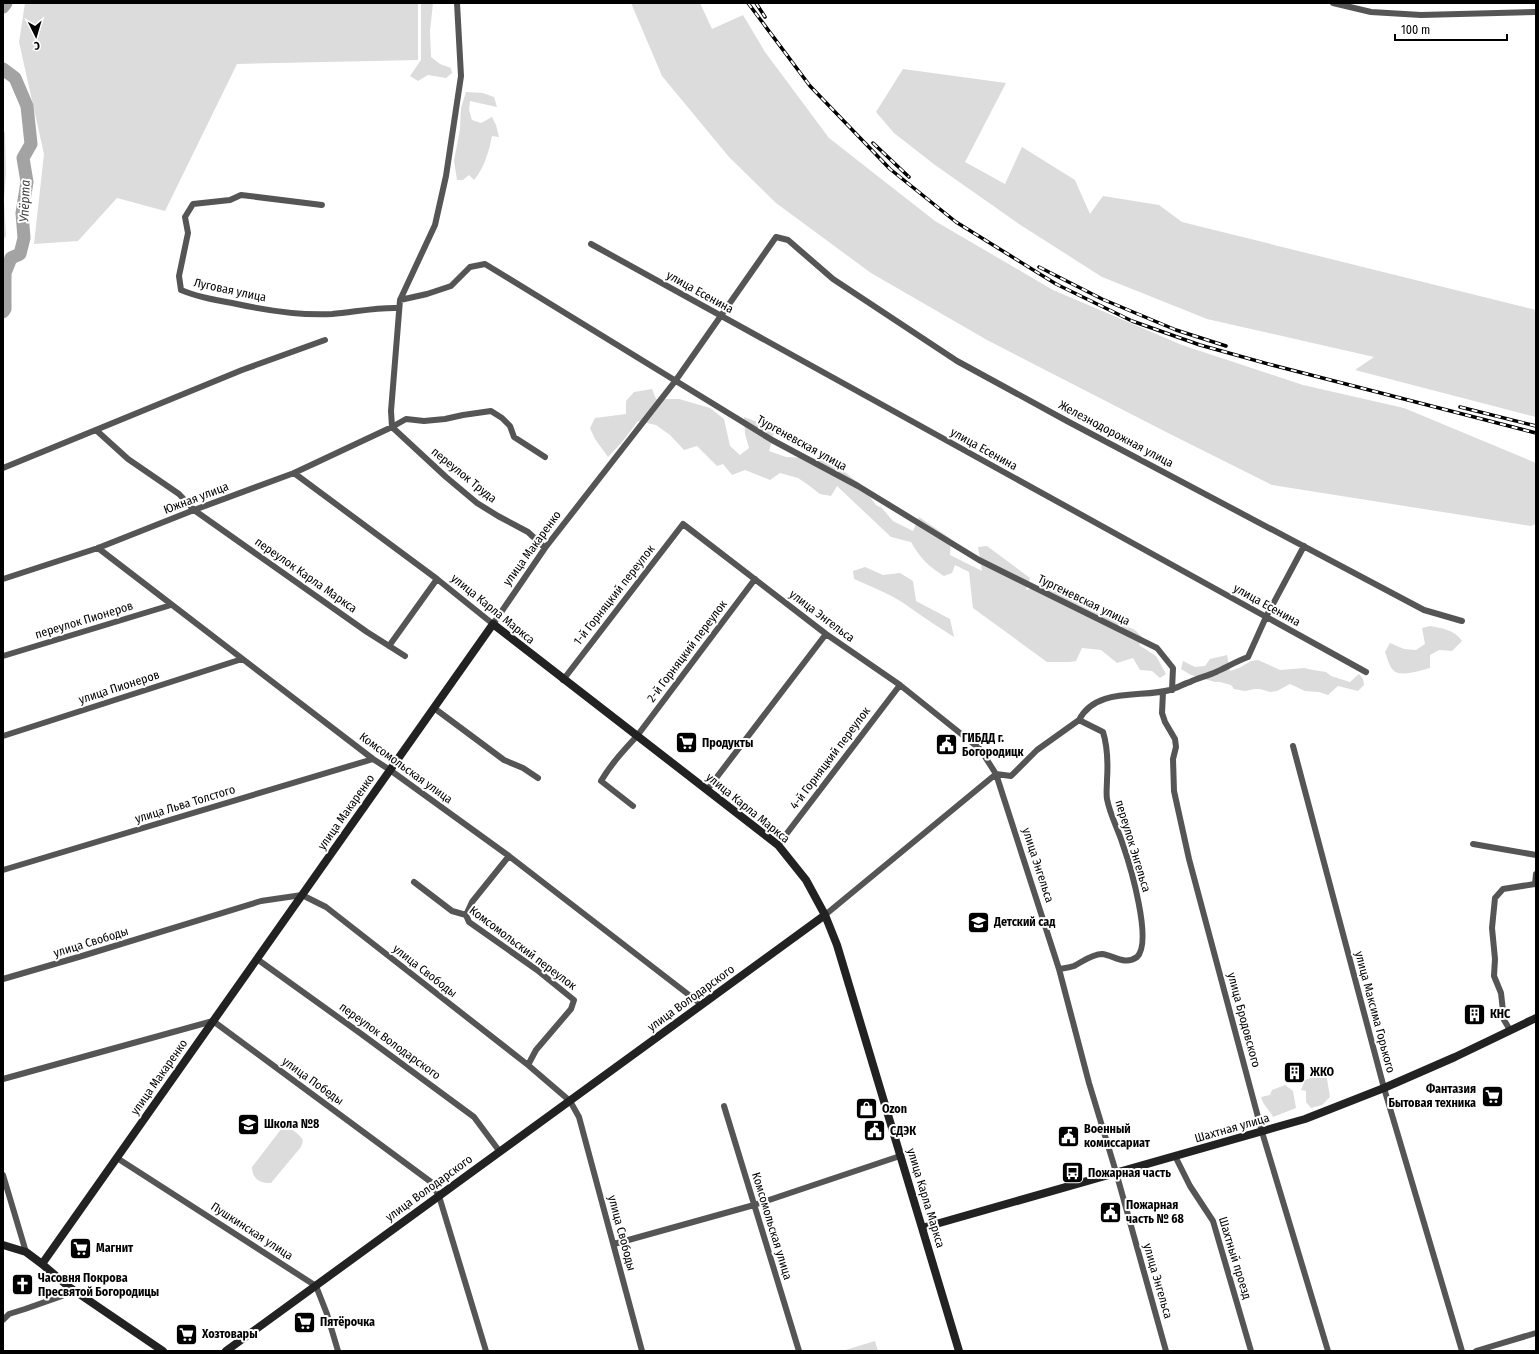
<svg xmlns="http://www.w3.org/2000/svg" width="1539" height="1354" font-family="'Fira Sans Condensed',sans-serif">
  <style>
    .green { fill: #dcdcdc }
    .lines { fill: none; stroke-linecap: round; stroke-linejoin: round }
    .river { stroke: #a3a3a3; stroke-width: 13 }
    .street { stroke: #555; stroke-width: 6 }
    .secondary { stroke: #222; stroke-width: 8 }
    .rail-casing { stroke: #000; stroke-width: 3.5 }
    .rail { stroke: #fff; stroke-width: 2; stroke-dasharray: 6; stroke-linecap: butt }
    .labels { text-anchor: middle; stroke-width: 4; stroke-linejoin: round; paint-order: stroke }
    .street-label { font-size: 12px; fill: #000; stroke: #fff }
    .poi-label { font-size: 12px; font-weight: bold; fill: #000; stroke: #fff; text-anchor: start }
    .water-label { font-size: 13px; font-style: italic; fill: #444; stroke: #fff }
  </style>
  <rect width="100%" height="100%" fill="#fff"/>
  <path class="green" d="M25 3H418V60L237 64 165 211 117 198 78 241 34 244 44 154 19 42Z
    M421 3H433L430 31 431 57 440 64 451 68 452 73 446 78 428 75 418 81 410 76 421 60Z
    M631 3H700L712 29 743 15 765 52 829 138 935 221 1053 290 1182 345 1303 385 1404 408 1536 463V524L1531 526 1272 485 1170 434 987 340 871 273 776 203 729 157 662 76Z
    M903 69 1006 83 965 162 1005 184 1022 147 1075 180 1090 214 1103 196 1159 205 1182 222 1536 310V417L1355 370 1374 357 1207 319 1102 277 1019 224 935 165 894 133 876 112Z
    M466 92 483 93 494 97 497 107 470 101 469 110 472 120 481 123 492 117 496 125 499 137 492 136C489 151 484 169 474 180L469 175 463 180H457L454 161 460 129 461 108Z
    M3 128 5 133 6 172 4 200 6 236 3 241Z
    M652 389 656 399H679L710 408 724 419 730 446 740 455 749 448 745 434 744 417 755 421 774 433 769 451 786 457 823 459 836 465 861 485 876 505 882 508 893 521 913 531 919 517 951 539 950 555 982 571 978 547 987 546 1030 578 1026 590 1044 585 1088 609 1135 630 1143 638 1139 645 1156 656 1166 674 1160 678 1152 671 1140 670 1133 658 1117 663 1101 650 1082 648 1076 661 1069 662H1047L973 608 969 572 955 565 952 573 944 576C927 565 921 559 911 542L891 537 837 486 831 496 820 494 807 484 798 478 780 473 770 480 745 470 732 475 723 464 717 466 697 446 684 450 670 435 656 425 638 421 623 441 608 457 595 439 590 428 595 418 626 414V401L634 392Z
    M865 567 883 575 900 573 913 581 916 601 950 619 954 637C936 626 919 614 902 602 887 593 870 586 854 579L853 571Z
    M1430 626C1442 628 1455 630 1462 641L1452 651 1439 650 1430 655V668C1422 670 1400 678 1393 670 1389 666 1387 657 1385 652L1390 643 1404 649 1416 650 1425 644 1422 628Z
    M1227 655 1230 671 1239 668 1251 661 1258 660 1280 670 1304 668 1313 670 1326 672 1331 676 1350 682 1359 674 1363 679 1364 685 1358 691 1338 686 1328 695 1319 692 1305 691 1290 684 1277 691 1270 692 1260 689H1255L1245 691 1234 689 1231 685 1220 682H1215L1191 675 1181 669 1183 661 1195 667 1205 666 1210 659Z
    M1326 1073 1330 1097 1322 1105 1311 1108 1306 1102V1091L1301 1090 1305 1080Z
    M1285 1085 1293 1091 1296 1108 1273 1117C1269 1109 1263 1105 1261 1097L1270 1095 1272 1090Z
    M282 1128C292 1128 297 1132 303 1140L301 1147 271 1183C260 1183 252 1179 252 1167Z
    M875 1341 878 1351H842Z"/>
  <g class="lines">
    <path class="river" d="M3 7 6 3
      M3 69 15 78 27 106 31 144 23 158 27 182 22 213 24 238 20 254 11 258 5 273V309L3 312"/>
    <path class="street" d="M1333 3 1371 12 1421 15 1536 12
      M322 205 241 195 230 200 193 204 185 217 188 233 179 276 181 290C197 297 214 300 232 303 264 310 298 316 332 314 355 312 377 307 399 308
      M591 244 1366 672
      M400 300 427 294 451 286 470 267 485 264 772 440 858 486 979 560 1157 648 1173 668 1172 690
      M392 427 391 411 400 300 435 225 446 176 461 76 457 3
      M392 427 446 477 477 503 498 516 528 532 545 548
      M96 430 128 459 179 494 194 510 367 632 405 656
      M3 468 242 370 325 340
      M294 473 437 579 493 624 545 548 676 380 776 237 788 240 833 279 957 361 1067 421 1424 610 1462 621
      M98 548 373 759 390 770 509 856 702 1005
      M3 579 98 548 194 510 294 473 392 427 406 419 424 421 445 419 463 415 491 411 502 418 510 426 514 437 545 457
      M389 646 437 579
      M3 656 171 605
      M563 680 683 524 826 634 900 685 980 749 996 774 1059 969 1089 1083 1116 1172 1166 1351
      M1163 692 1162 713 1165 722 1175 739 1176 747 1173 759 1174 791 1189 859 1262 1132 1328 1351
      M434 708 504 760 523 768 538 778
      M3 736 242 659
      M1293 746 1384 1088 1462 1351
      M707 790 826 634
      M633 806 601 781C611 764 624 750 637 736L755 579
      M1473 844 1536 855
      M778 845 900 685
      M3 870 373 759
      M414 882 452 911 466 915
      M466 915 469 922 537 970 574 1000 571 1009 536 1050 528 1065
      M466 915 472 902 509 856
      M825 915 996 774 1011 776 1037 750 1079 720C1096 687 1141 698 1170 690 1177 688 1183 684 1190 682 1198 678 1207 676 1216 672 1227 667 1237 661 1248 657L1266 617 1304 546
      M257 959 360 1033 474 1117 500 1152
      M1059 969C1064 968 1069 968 1074 966 1082 962 1092 954 1102 954 1113 955 1125 966 1137 957 1153 942 1130 865 1123 845 1118 829 1110 815 1107 799 1106 793 1107 786 1107 780 1108 764 1108 748 1103 732L1079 720
      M3 979 82 956 261 901 302 895 326 907 528 1065 570 1101 579 1117 642 1351
      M1510 1030 1504 1020 1501 993 1494 976 1495 959 1492 928 1495 898 1503 889 1535 884 1536 874
      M3 1079 213 1021 431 1182 439 1196 486 1351
      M724 1106 799 1351
      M1175 1156 1190 1186 1213 1221 1251 1351
      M117 1158 316 1286 327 1314 338 1351
      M3 1175 26 1252
      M614 1244 754 1205 900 1156
      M3 1320 9 1314 25 1309 62 1296 69 1287
      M1476 1351 1536 1333"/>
    <path class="secondary" d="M922 1228 1305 1119 1384 1088 1455 1057 1536 1018
      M3 1245 26 1252 42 1264 69 1287 163 1351
      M42 1264 493 624 778 845 806 880 825 915 837 945 959 1351
      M226 1351 825 915"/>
    <defs>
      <path id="rail" d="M748 3 810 86 890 169 956 222 1056 284 1132 321 1200 345 1272 365 1536 433
        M756 3 765 17
        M873 143 909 177
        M1039 267 1102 299 1176 330 1226 346
        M1460 407 1536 426"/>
    </defs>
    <use href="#rail" class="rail-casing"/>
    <use href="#rail" class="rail"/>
  </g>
  <defs>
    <symbol id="supermarket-square" viewBox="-11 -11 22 22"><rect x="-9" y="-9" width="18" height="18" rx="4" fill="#000" stroke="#fff"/><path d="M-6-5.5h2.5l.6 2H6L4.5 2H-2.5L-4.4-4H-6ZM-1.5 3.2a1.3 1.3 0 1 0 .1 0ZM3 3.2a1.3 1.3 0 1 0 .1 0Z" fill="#fff"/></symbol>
    <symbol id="civic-square" viewBox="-11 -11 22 22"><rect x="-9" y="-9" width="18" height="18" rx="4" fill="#000" stroke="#fff"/><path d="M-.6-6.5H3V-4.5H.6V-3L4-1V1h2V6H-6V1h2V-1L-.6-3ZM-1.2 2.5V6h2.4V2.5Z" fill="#fff"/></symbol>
    <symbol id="school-square" viewBox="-11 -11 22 22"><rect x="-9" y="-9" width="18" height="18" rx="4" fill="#000" stroke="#fff"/><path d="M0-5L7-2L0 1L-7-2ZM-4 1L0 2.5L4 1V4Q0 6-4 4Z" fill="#fff"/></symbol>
    <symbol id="building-square" viewBox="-11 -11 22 22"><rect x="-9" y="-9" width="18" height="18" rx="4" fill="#000" stroke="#fff"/><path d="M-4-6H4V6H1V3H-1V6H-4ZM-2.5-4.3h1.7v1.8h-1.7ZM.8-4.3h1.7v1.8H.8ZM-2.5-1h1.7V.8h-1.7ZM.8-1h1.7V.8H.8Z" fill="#fff"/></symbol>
    <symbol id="shop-square" viewBox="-11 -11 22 22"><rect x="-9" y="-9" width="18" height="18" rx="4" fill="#000" stroke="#fff"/><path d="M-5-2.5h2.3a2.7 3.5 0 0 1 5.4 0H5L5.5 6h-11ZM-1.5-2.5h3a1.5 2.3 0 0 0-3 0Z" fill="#fff"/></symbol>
    <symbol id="bus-square" viewBox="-11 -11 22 22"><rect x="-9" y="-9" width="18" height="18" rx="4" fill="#000" stroke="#fff"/><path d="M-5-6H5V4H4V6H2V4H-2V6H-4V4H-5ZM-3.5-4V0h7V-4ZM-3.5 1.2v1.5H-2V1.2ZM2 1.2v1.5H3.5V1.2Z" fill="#fff"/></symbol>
    <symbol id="church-square" viewBox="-11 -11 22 22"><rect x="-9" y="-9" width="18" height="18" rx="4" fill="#000" stroke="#fff"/><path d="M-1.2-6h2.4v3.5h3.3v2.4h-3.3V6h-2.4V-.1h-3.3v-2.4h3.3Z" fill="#fff"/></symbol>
  </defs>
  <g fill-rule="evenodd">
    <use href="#supermarket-square" x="674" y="730" width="25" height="25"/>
    <use href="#civic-square" x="934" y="732" width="25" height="25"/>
    <use href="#school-square" x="966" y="910" width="25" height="25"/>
    <use href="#building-square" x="1462" y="1002" width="25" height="25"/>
    <use href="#building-square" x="1282" y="1060" width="25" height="25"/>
    <use href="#supermarket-square" x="1480" y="1084" width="25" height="25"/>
    <use href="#shop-square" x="854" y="1096" width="25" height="25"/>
    <use href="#school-square" x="236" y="1112" width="25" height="25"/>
    <use href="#civic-square" x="862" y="1118" width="25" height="25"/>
    <use href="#civic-square" x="1056" y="1124" width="25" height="25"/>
    <use href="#bus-square" x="1060" y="1160" width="25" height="25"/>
    <use href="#civic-square" x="1098" y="1200" width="25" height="25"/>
    <use href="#supermarket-square" x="68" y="1236" width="25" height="25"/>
    <use href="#church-square" x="10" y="1272" width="25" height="25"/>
    <use href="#supermarket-square" x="292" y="1310" width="25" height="25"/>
    <use href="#supermarket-square" x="174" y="1322" width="25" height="25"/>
  </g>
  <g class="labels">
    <g class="street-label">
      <text transform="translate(230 290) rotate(12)" y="4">Луговая улица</text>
      <text transform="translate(700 292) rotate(29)" y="4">улица Есенина</text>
      <text transform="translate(1116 434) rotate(28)" y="4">Железнодорожная улица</text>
      <text transform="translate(802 443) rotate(29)" y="4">Тургеневская улица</text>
      <text transform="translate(984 449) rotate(29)" y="4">улица Есенина</text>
      <text transform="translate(464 475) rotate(39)" y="4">переулок Труда</text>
      <text transform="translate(196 498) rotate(-21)" y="4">Южная улица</text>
      <text transform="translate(532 548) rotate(-54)" y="4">улица Макаренко</text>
      <text transform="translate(306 575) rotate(35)" y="4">переулок Карла Маркса</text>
      <text transform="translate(614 595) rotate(-52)" y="4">1-й Горняцкий переулок</text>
      <text transform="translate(1084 600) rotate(26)" y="4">Тургеневская улица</text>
      <text transform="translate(1267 605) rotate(29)" y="4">улица Есенина</text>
      <text transform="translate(493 609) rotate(39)" y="4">улица Карла Маркса</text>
      <text transform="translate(822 616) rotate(37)" y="4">улица Энгельса</text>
      <text transform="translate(84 620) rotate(-17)" y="4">переулок Пионеров</text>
      <text transform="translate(687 651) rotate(-53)" y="4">2-й Горняцкий переулок</text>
      <text transform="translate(119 687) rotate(-18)" y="4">улица Пионеров</text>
      <text transform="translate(830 758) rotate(-53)" y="4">4-й Горняцкий переулок</text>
      <text transform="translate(406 768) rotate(36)" y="4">Комсомольская улица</text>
      <text transform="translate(185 804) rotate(-17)" y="4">улица Льва Толстого</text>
      <text transform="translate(748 808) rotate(39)" y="4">улица Карла Маркса</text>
      <text transform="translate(346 812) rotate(-55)" y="4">улица Макаренко</text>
      <text transform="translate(1133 846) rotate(73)" y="4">переулок Энгельса</text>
      <text transform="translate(1038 865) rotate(72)" y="4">улица Энгельса</text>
      <text transform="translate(91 942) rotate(-17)" y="4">улица Свободы</text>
      <text transform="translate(523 948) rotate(37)" y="4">Комсомольский переулок</text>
      <text transform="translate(425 971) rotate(38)" y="4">улица Свободы</text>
      <text transform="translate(691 998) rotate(-36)" y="4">улица Володарского</text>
      <text transform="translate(1375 1012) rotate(75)" y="4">улица Максима Горького</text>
      <text transform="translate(1244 1020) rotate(75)" y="4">улица Бродовского</text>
      <text transform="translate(390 1041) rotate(36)" y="4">переулок Володарского</text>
      <text transform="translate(159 1077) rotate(-55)" y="4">улица Макаренко</text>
      <text transform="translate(313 1081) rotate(36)" y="4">улица Победы</text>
      <text transform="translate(1232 1128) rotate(-16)" y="4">Шахтная улица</text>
      <text transform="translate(429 1188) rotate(-36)" y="4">улица Володарского</text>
      <text transform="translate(926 1198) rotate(73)" y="4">улица Карла Маркса</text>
      <text transform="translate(772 1226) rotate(73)" y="4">Комсомольская улица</text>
      <text transform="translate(252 1231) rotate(33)" y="4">Пушкинская улица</text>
      <text transform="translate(622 1233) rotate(75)" y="4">улица Свободы</text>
      <text transform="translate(1235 1258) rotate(73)" y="4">Шахтный проезд</text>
      <text transform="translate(1158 1281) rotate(74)" y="4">улица Энгельса</text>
    </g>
    <g class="poi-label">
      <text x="962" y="742">ГИБДД г.<tspan x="962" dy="14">Богородицк</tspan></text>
      <text x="702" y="747">Продукты</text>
      <text x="994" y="926">Детский сад</text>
      <text x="1490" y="1018">КНС</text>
      <text x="1310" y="1076">ЖКО</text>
      <text x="1476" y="1093" text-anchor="end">Фантазия<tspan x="1476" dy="14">Бытовая техника</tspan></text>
      <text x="882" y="1113">Ozon</text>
      <text x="264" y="1128">Школа №8</text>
      <text x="1084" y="1133">Военный<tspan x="1084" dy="14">комиссариат</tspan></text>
      <text x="890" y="1135">СДЭК</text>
      <text x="1088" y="1177">Пожарная часть</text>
      <text x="1126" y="1209">Пожарная<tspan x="1126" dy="14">часть № 68</tspan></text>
      <text x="96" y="1252">Магнит</text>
      <text x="38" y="1282">Часовня Покрова<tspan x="38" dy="14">Пресвятой Богородицы</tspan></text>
      <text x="320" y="1326">Пятёрочка</text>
      <text x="202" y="1338">Хозтовары</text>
    </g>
    <g class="water-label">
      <text transform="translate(24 201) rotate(-88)" y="5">Упёрта</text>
    </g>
  </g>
  <rect width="1539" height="1354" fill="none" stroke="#000000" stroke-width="8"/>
  <g transform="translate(36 36) rotate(175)" stroke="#ffffff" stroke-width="3" paint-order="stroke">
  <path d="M0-3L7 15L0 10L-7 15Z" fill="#000000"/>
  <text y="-6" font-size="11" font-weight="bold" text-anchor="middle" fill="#000000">С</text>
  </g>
  <path d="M1395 34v6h112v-6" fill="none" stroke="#000000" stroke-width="2"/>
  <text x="1401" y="34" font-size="12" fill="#000000" stroke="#ffffff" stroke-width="3" paint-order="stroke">100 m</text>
</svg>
